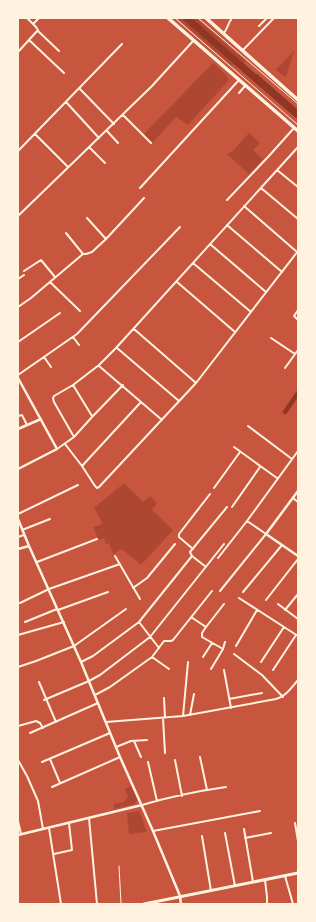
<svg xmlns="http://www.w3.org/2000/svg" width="316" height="922" font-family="'Public Sans',sans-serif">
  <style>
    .green { fill: #ae4732 }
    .water { fill: #8f3625 }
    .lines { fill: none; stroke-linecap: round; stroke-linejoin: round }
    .canal { stroke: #8f3625; stroke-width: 4.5 }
    .service { stroke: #fff3e0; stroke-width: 1 }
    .minor { stroke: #fff3e0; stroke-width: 2 }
    .tertiary { stroke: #fff3e0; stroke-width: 2.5 }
    .secondary { stroke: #fff3e0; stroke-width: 3 }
    .primary { stroke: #fff3e0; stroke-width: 3.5 }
  </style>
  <rect width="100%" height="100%" fill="#c8553d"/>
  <path class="green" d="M177 18H181L233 64 232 66Z
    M192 18H196L246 61 244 63Z
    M294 51 287 74 285 77 276 70Z
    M213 63 227 76V77L229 80 188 125 176 117 152 143 144 134Z
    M249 133 260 143 253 150 263 159 249 174 227 154 232 152Z
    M124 483 143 502 150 496 157 503 152 510 173 530 141 565 122 549 113 554 109 543 106 544 104 538 99 540 93 527 103 524 94 508Z
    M131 786 137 798V801L134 804 114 809V804L124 802 128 796 125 789Z
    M139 811 147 832 129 834 127 813Z"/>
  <path class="water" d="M181 18H192L256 74H257L272 87 298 110V120Z"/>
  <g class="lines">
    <path class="canal" d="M285 412 298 393"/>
    <path class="service" d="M175 18 298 125
      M198 18 298 104
      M119 866 121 904"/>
    <path class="minor" d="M33 24 39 18
      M259 26 267 18
      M38 31 59 51
      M224 33C228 28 228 23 232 18
      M29 40 64 73
      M243 50 274 18
      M18 52 38 30 36 27 27 18
      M79 88 114 124
      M239 93 245 86
      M66 102 99 138
      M123 115 151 143
      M107 131 118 143
      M35 134 68 167
      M89 147 105 163
      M18 151 122 44
      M277 170 298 187
      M140 188 239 80
      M261 188 298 219
      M227 200 268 157 294 128
      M244 206 297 252
      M18 216 152 86 194 40
      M87 218 106 239
      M227 225 282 272
      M66 233 83 254
      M210 244 266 292
      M193 263 251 312
      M24 271 41 260 55 277
      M18 279 24 275
      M50 282 80 311
      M177 282 235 332
      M18 307 31 298 83 254H86L92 252 106 239 144 198
      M298 310 294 316 298 320
      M134 329 196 383
      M73 337 79 345
      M271 338 295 354
      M18 342 60 313
      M117 348 179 401
      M44 357 51 367
      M99 366 162 420
      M285 368 298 350
      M18 375 77 334 180 227
      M73 385 92 416
      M18 416 22 415 27 425
      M248 426 292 459
      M74 437 54 402 53 398 54 396 73 385 99 365 116 348 298 147
      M65 444 82 466 95 486 97 488 99 487 196 383 298 251
      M234 447 277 478
      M57 449 74 437 92 417 123 385
      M82 466 141 402
      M214 488 240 452
      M293 498 298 502
      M232 507 260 467
      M18 514 78 485
      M22 530 50 519
      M18 537 24 535
      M193 549 179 537V534L210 494
      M115 556 140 599
      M218 558 247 521 298 451
      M37 562 97 539
      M206 567 192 556 190 552 227 507
      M133 588 147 578 175 544
      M220 591 266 534 247 521
      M243 592 282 545
      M239 598 298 636
      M266 600 298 559
      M20 603 49 589 120 564
      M278 604 298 619
      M58 610 108 592
      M285 610 298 594
      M191 617 206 627 224 604
      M25 622 57 609
      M139 622 159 648
      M206 627 202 633V637L223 649
      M18 635 64 622
      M236 646 257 610
      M234 654 262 675 283 697
      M152 657 164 641H171L173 640 212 591
      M203 657 212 643
      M81 662 93 656 139 622 192 556
      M261 662 284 627
      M18 667 36 661 74 646 126 609
      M211 669 223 649 225 642
      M224 670 231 708
      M273 670 296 635
      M39 682 56 722
      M95 695 110 687 152 657 169 669
      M164 698 165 718
      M229 699 262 693
      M44 700 89 681 100 675 150 637 224 544
      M190 715 194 694
      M183 716 188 662
      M163 718 165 753
      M106 722 183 716 276 699C286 696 291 688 298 680
      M18 726 36 721 40 723 43 728
      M30 733 98 703
      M134 741 141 757
      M116 747 131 741 147 740
      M200 757 207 790
      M50 759 60 783
      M18 760 27 776 38 801 43 829
      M175 760 182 796
      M42 762 110 733
      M148 762 157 801
      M52 787 120 757
      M142 805C169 797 198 791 226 787
      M89 818 97 904
      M18 821 21 834
      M295 823 298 841
      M49 828 61 904
      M244 829 253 882
      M153 831 260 811
      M225 833 235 886
      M202 836 211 891
      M245 838 271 833
      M54 854 72 850 69 823
      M285 876 293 904
      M265 880 267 897V904"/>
    <path class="tertiary" d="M18 378 57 449 18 469
      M18 429 41 419
      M298 491 266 534 298 556
      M18 519 29 546 81 662 120 757 153 831 180 896 181 904
      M18 549 29 546
      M18 835 142 805"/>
    <path class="secondary" d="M144 904 298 873"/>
    <path class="primary" d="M168 18 298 131
      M206 18 298 100"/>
  </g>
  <rect width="316" height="922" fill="none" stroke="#fff3e0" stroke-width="38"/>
</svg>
